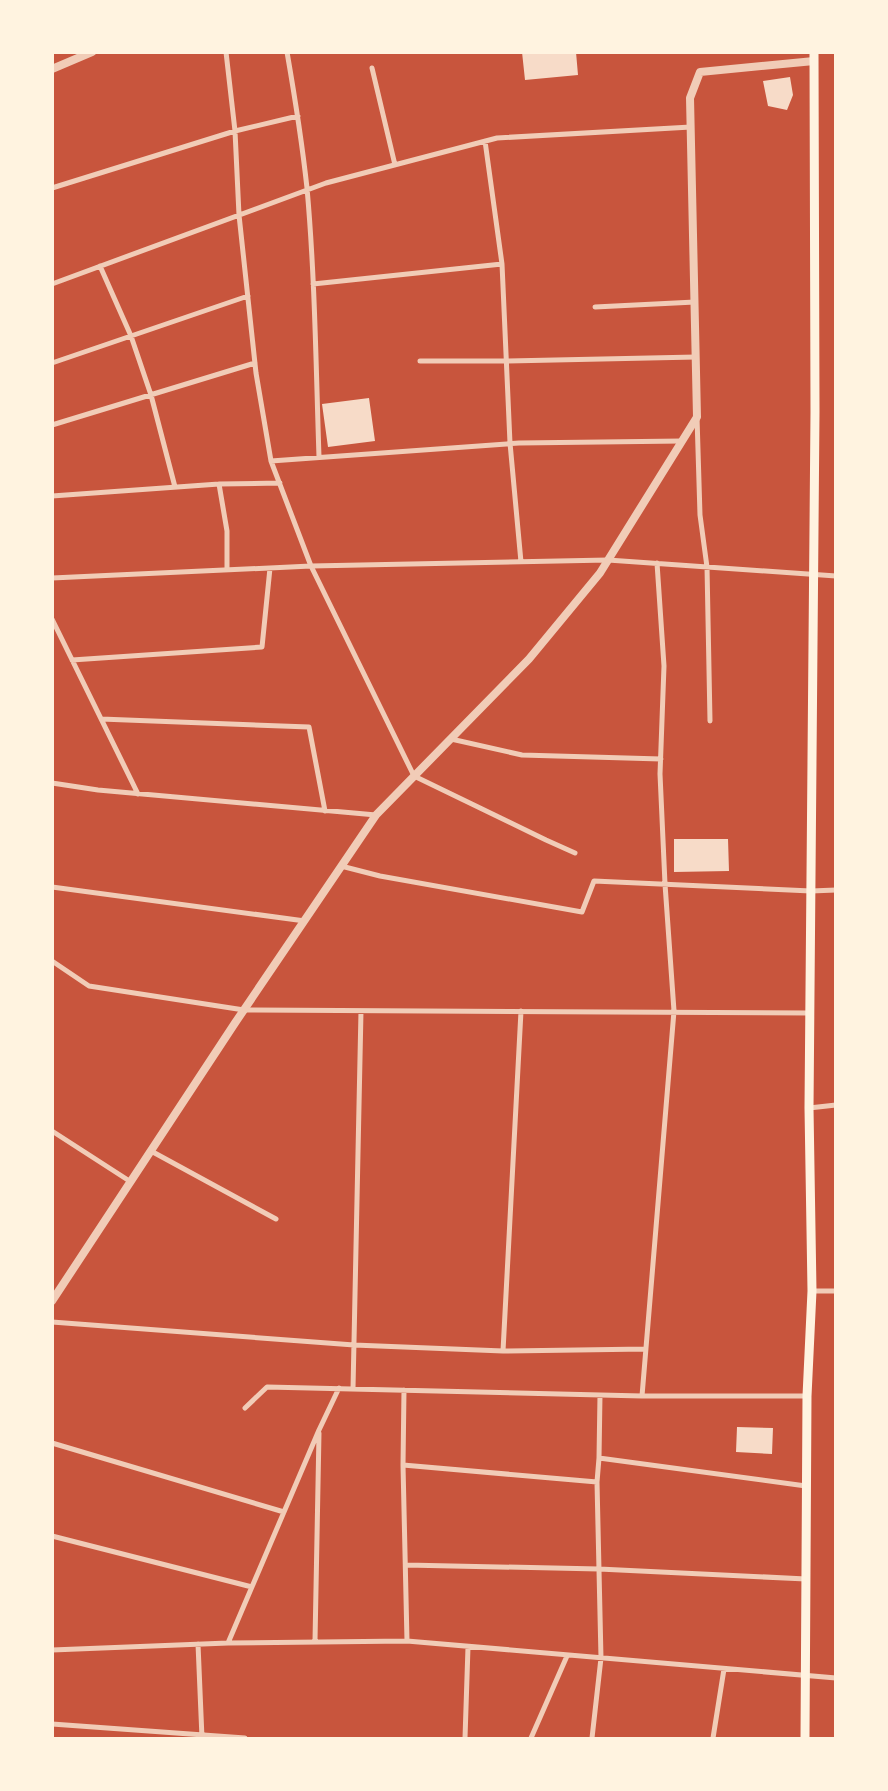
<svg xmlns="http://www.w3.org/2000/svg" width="888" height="1791" font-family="'Roboto Condensed',sans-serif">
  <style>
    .building { fill: #f7dbc8 }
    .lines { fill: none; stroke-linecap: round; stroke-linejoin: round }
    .minor { stroke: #f1ccb7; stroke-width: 5 }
    .tertiary { stroke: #f1ccb7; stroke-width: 8 }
    .secondary { stroke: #fff3e0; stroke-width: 9 }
  </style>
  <rect width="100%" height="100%" fill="#c8553d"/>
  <path class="building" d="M522 52H576L578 75 525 80Z
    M790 77 793 95 787 110 768 106 763 81Z
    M369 398 375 441 328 447 322 404Z
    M674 839H728L729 871 674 872Z
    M737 1427 773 1428 772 1454 736 1452Z"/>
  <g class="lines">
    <path class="minor" d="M226 52 235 131 239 215 256 373 271 461 311 566 414 776 546 840 575 853
      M287 52C295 98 302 142 307 188 315 277 316 368 319 457
      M372 68 395 165
      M485 141 502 264 510 443 521 562
      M52 188 235 131 298 116
      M100 266 131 336 151 395 175 487
      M52 284 326 183 497 138 691 127
      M313 284 502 264
      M595 307 695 302
      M420 361H506L696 357
      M52 363 248 296
      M697 417 700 515 707 567 710 721
      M52 425 255 363
      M271 461 519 443 682 441
      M219 484 227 531V570
      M52 496 219 484 280 483
      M52 578 311 566 608 560 836 576
      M52 619 138 794
      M72 660 262 647 270 568
      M101 719 309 727 325 811
      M451 739 522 755 661 759
      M52 783 98 790 376 815
      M341 866 380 876 582 912 594 881 811 891 836 890
      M52 887 305 921
      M52 961 89 986 244 1010 810 1013
      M809 1108 836 1105
      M52 1131 131 1182
      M151 1151 276 1219
      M812 1291H836
      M52 1322 354 1345 503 1351 646 1349
      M503 1351 521 1011
      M353 1389 361 1011
      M404 1390 403 1465 407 1641
      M642 1396 674 1011 665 884 660 774 664 666 657 563
      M245 1408 267 1387 642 1396H807
      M52 1443 284 1512
      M599 1458 806 1486
      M403 1465 597 1482
      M52 1536 252 1587
      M406 1565 599 1569 806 1579
      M315 1641 319 1433
      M228 1643 319 1430 339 1388
      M198 1644 202 1738
      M52 1650 228 1643 407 1641 836 1678
      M52 1724 245 1738
      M465 1738 468 1647
      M531 1738 567 1656
      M592 1738 601 1658 597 1482 599 1458 600 1395
      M713 1738 724 1669"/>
    <path class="tertiary" d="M52 69 92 52
      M52 1301 235 1023 376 815 529 659 600 573 697 417 690 98 700 72 814 61"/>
    <path class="secondary" d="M805 1738 807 1396 812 1291 809 1108 815 412 814 52"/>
  </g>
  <rect width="888" height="1791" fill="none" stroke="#fff3e0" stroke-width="108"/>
</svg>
